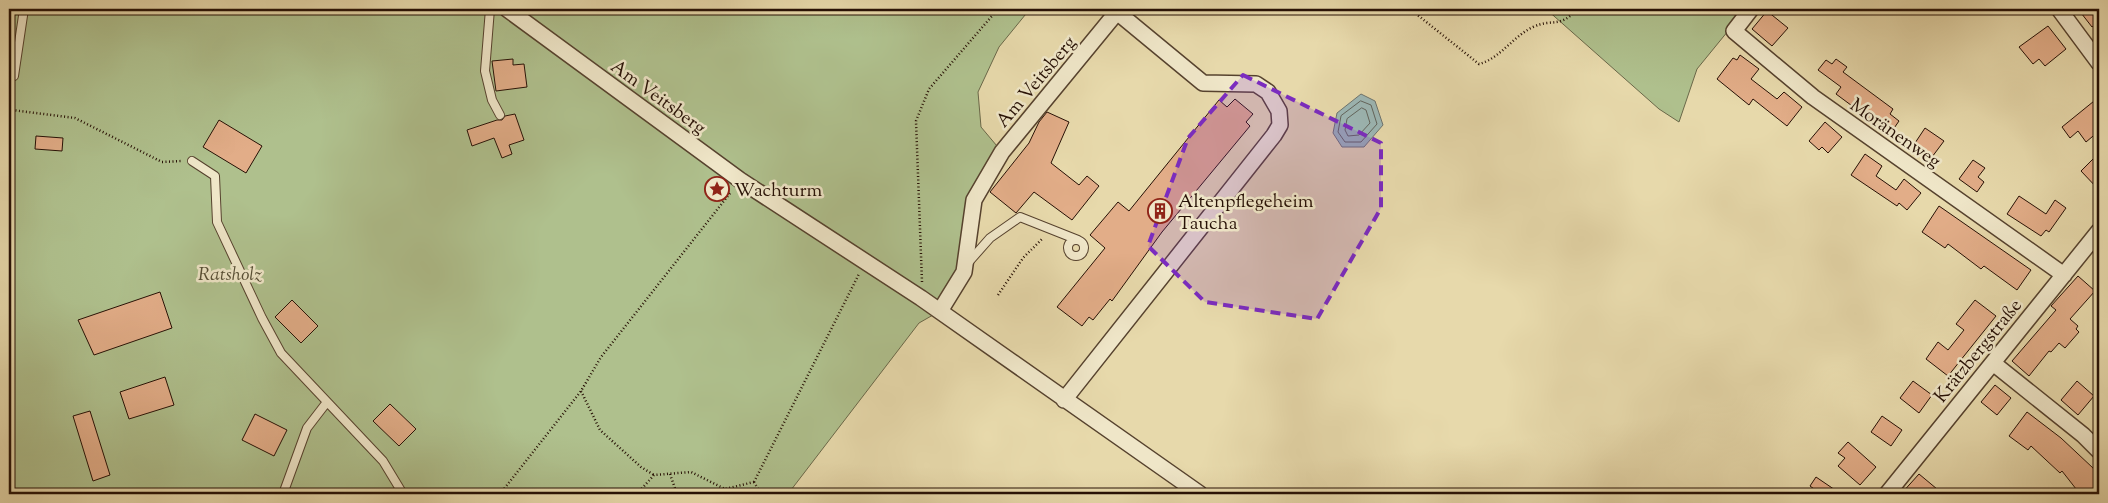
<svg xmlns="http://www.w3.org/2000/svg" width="2108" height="503" font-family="'Sorts Mill Goudy',serif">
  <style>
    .green { fill: #afc08d; stroke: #6a6849 }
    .water { fill: #9cb7b5; stroke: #6d746f }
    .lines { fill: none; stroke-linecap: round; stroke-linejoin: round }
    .shore { stroke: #61645d; stroke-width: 1 }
    .building { fill: #e2ad88; stroke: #261005 }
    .lane-casing { stroke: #56422e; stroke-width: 10 }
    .street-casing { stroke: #56422e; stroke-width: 18 }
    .path { stroke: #261005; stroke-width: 2.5; stroke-dasharray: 1 2.5; stroke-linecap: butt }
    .lane { stroke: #efe6c8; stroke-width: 8 }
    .street { stroke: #efe6c8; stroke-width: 15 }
    .marked { fill: #7b2cbf; fill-opacity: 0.2; stroke: #7b2cbf; stroke-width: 4; stroke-dasharray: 10 6; stroke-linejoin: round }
    .labels { text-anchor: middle; stroke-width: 5; stroke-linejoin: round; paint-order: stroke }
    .street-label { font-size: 19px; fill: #261005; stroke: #efe6c8 }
    .poi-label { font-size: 19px; fill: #261005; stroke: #efe6c8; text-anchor: start }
    .park-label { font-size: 19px; font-style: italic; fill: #564e35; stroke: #efe6c8 }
  </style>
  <rect width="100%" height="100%" fill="#e7d9ab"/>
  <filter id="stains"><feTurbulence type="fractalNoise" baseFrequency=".004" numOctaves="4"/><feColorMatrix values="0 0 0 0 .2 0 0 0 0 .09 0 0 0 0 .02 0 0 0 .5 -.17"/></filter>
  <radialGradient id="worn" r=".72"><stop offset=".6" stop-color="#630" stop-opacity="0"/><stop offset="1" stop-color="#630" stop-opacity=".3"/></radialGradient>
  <path class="green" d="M9 9H1030L999 47 978 92 981 127 1002 152 974 200 964 272 940 311 919 323 791 490 794 494H9Z
    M1546 9H1746L1697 69 1679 122 1659 109Z"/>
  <path class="water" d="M1361 94 1375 101 1383 125 1364 147H1342L1333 133 1337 113Z"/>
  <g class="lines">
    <path class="shore" d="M1361 101 1371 105 1377 124 1361 142H1345L1338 132 1341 116Z
      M1362 108 1366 110 1370 123 1359 135 1348 136 1345 130 1347 119Z"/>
  </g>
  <path class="building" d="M2078 9H2099V22L2092 27Z
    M1767 11 1788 28 1772 46 1752 29Z
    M2048 26 2066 49 2045 66 2039 59 2033 64 2019 47Z
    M1740 55 1759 69 1751 79 1777 99 1784 92 1802 107 1787 126 1753 99 1749 105 1717 79 1733 58 1737 60Z
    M513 59V65L524 64 527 87 496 91 492 61Z
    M1836 59 1847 67 1843 72 1893 109 1890 114 1899 121 1890 134 1836 94 1841 87 1818 70 1826 60 1832 64Z
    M2099 97V131L2086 142 2078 131 2070 138 2062 127Z
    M1235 99 1253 114 1246 122 1250 126 1162 232 1112 301 1110 299 1093 320 1089 317 1082 326 1057 307 1105 248 1090 235 1118 202 1129 211 1219 100 1227 107Z
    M1047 112 1069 122 1051 163 1079 185 1087 176 1099 186 1072 220 1034 192 1016 213 990 192 1029 143 1039 122Z
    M515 114 524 140 509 145 512 154 502 158 494 138 472 146 467 130 497 120H502L505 116Z
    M219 120 262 146 246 173 203 147Z
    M1825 122 1842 137 1828 153 1822 147 1819 150 1809 141Z
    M1925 128 1944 141 1929 161 1911 149Z
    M36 136 63 138 62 151 35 149Z
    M2099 153V190L2081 171Z
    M1865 154 1882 166 1876 176 1896 190 1904 179 1921 193 1907 210 1899 203 1897 206 1851 175Z
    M1973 160 1985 168 1978 177 1984 182 1977 192 1959 179Z
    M2019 196 2046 214 2055 200 2066 208 2049 232 2046 230 2041 236 2007 214Z
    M1939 206 2031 270 2017 290 1984 266 1981 269 1948 244 1945 248 1922 232Z
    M2078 276 2095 291 2070 319 2078 326 2076 329 2079 332 2065 348 2059 343 2051 352 2049 351 2029 376 2012 361 2056 310 2051 306Z
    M160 292 172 328 94 355 78 320Z
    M292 300 318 326 301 343 275 317Z
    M1975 300 1996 316 1948 376 1926 359 1938 342 1948 350 1964 330 1956 324Z
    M165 377 174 405 129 419 120 392Z
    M1913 381 1932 395 1919 413 1900 398Z
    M2077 381 2094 396 2078 415 2061 400Z
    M1995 385 2011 398 1997 415 1981 402Z
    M390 404 416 429 399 446 373 421Z
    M90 411 110 475 93 481 73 416Z
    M2027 412 2061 438 2093 468 2099 476V490L2094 494H2080L2062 471 2060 473 2031 446 2028 450 2009 436Z
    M255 414 287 430 274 456 242 440Z
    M1882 416 1902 430 1891 446 1871 432Z
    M1848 442 1876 467 1860 485 1838 466 1845 458 1838 453Z
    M1919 474 1943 494H1901Z
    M1816 477 1841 494H1821L1810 486Z"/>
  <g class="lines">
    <defs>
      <path id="lane" d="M490 9 485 71 492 100 500 115
        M14 76 24 9
        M192 161 215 176 217 222 262 318 281 353 383 461 403 494
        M1068 248a8 8 0 1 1 16 0a8 8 0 1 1-16 0Z
        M967 264 990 238 1020 217 1078 240
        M283 494 307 428 327 402"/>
      <path id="street" d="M507 9 740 180 921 298 1200 494
        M1751 9 1734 31 1813 97 2064 275
        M2059 9 2099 63
        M940 311 964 272 974 200 1002 152 1117 12 1203 83 1256 84 1268 92 1279 111 1280 125 1274 135 1064 400
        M1993 363 2083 435 2099 451
        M1887 494 2099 231"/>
    </defs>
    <use href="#lane" class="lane-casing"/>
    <use href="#street" class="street-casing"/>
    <path class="path" d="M1410 9 1479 64C1501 58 1512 37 1533 27 1552 18 1560 29 1577 9
      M12 110 75 118 162 162 182 161
      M922 282 916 121 929 89 998 9
      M998 295 1023 258 1043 238
      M581 391 600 430 641 467 654 475
      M670 474 677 494
      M754 482 859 274
      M754 482 761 494
      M500 494 581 391 601 357 731 192
      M637 494 654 475 691 472 725 489 754 482"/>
    <use href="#lane" class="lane"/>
    <use href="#street" class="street"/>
  </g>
  <path class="marked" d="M1243 75 1381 143V208L1317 319 1205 302 1148 246 1188 138Z"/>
  <defs>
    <symbol id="sight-ring" viewBox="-11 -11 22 22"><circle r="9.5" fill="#efe6c8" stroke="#8f2418" stroke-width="1.5"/><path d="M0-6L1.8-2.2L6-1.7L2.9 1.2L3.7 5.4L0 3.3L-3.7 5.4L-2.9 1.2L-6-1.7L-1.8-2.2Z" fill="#8f2418"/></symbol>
    <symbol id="building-ring" viewBox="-11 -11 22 22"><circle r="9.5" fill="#efe6c8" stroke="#8f2418" stroke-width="1.5"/><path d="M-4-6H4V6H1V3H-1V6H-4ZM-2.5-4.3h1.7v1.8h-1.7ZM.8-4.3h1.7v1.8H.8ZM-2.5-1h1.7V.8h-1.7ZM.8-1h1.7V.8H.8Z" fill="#8f2418"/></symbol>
  </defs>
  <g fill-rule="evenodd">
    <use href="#sight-ring" x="703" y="175" width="28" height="28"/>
    <use href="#building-ring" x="1146" y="197" width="28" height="28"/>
  </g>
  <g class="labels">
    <g class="street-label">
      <text transform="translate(1035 81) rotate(-50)" y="7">Am Veitsberg</text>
      <text transform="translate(659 96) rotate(36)" y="7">Am Veitsberg</text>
      <text transform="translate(1896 132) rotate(35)" y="7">Moränenweg</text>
      <text transform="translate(1977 350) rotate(-51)" y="7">Krätzbergstraße</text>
    </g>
    <g class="poi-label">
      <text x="734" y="196">Wachturm</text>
      <text x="1178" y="207">Altenpflegeheim<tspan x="1178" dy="22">Taucha</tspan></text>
    </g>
    <g class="park-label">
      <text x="230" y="280">Ratsholz</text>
    </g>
  </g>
  <rect width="2108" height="503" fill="none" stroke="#e7d9ab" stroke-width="30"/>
  <rect x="10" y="10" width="2088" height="483" fill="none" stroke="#261005" stroke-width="2.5"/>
  <rect x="15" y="15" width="2078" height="473" fill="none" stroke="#261005"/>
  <rect width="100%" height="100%" filter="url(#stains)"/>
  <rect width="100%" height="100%" fill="url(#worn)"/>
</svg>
